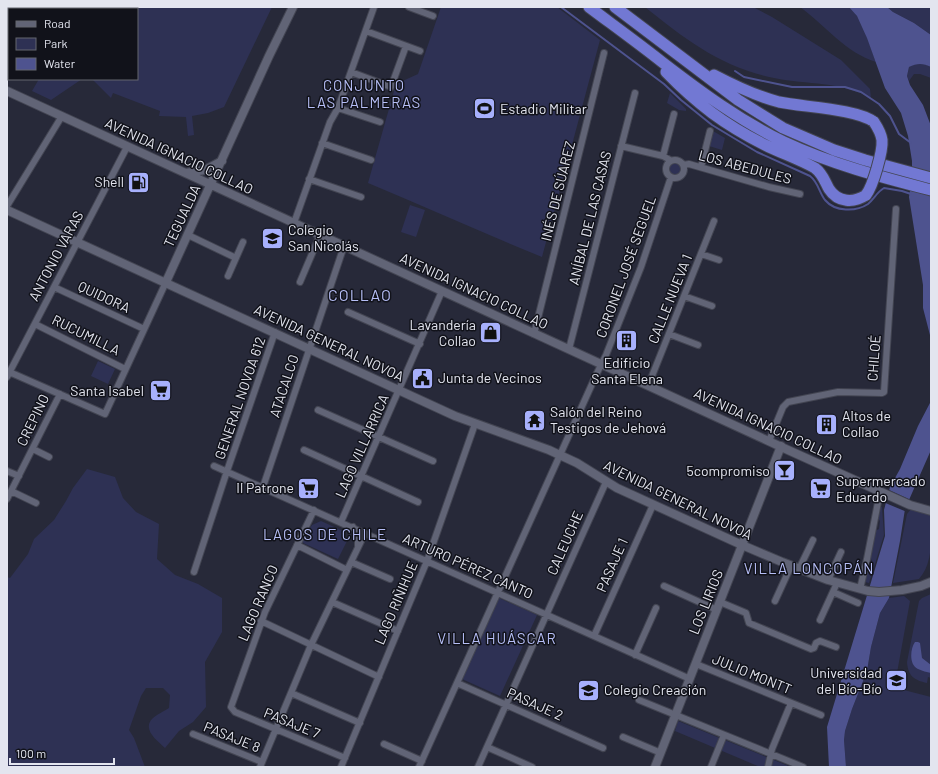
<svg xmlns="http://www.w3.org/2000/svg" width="938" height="774" font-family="Barlow,sans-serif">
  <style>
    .green { fill: #2e3154 }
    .water { fill: #4e538f }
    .pier { fill: #272939 }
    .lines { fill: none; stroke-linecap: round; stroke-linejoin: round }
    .stream { stroke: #4e538f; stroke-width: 2 }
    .street-casing { stroke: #434552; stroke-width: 8 }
    .secondary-casing { stroke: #434552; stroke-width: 10 }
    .highway-casing { stroke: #434552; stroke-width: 13 }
    .street { stroke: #616476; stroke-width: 6 }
    .secondary { stroke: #616476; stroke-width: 8 }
    .highway { stroke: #7278d3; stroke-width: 11 }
    .highway-bridge-casing { stroke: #434552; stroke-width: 13; stroke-linecap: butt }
    .highway-bridge { stroke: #7278d3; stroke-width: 11 }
    .labels { text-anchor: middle; stroke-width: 3; stroke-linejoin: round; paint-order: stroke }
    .poi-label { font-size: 14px; fill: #e3e5ef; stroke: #11121a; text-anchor: start }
    .street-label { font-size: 14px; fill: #e3e5ef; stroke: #11121a }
    .neighbourhood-label { font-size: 15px; letter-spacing: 1px; fill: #b6bef6; stroke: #11121a }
    .quarter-label { font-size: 16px; letter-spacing: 1px; fill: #b6bef6; stroke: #11121a }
  </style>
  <rect width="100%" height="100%" fill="#272939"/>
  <path class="green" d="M76 7H272L224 107 208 113 192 116 194 135 188 136 186 117 159 116 160 111 113 93 111 98 92 79H137V9H75Z
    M441 7H557L600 40 542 257C483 233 426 207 368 183L396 84 418 74Z
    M645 7H753L772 17 841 60 870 89 871 98C840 81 808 85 774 78 721 67 686 40 645 7Z
    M800 7H849C861 15 871 48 876 62 846 53 825 25 800 7Z
    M887 7H931V35L914 23 893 12Z
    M916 63 925 64 931 67V78L920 74H914L909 81 907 76 909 67Z
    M39 79H82L51 100 32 91Z
    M670 93 686 109V111L679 110 667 103Z
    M713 131 725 138 722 150 709 146Z
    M669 169a6 6 0 1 1 12 0a6 6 0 1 1-12 0Z
    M410 205 425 210 416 237 401 232Z
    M98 361 115 369 108 384 91 376Z
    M87 469 115 477 123 498 136 512 159 524 157 559 175 575 198 584 222 598V632L205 662 206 707 193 722 179 731 165 748C158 741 142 730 152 719 156 715 164 711 169 708L170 695 163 688H146L141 696 129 730 134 738 145 767H7V577L10 578 28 554 34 539 54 520 66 501 73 488Z
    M879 507H882L884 535 869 583 865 582 864 580 867 570 871 566 872 561 870 557 875 531 879 529 880 521 877 517Z
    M911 509 931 515C931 536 934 562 919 579L893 583 907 514Z
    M321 521 343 531 347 541 338 559 301 542 312 525Z
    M931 594V678L928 677 927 683C914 680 908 676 907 662L919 601 922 598Z
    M904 596 910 601 895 684 900 689 931 697V767H846L844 740 845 731 852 709 867 671 871 647 880 613 889 598Z
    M499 598 537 615 500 696 462 679Z
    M678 721 791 767H760L675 731Z"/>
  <path class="water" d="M849 7H887L893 12 914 23 931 35V67C923 63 917 63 909 67L907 76 910 85 923 105 931 126V339L923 308V285L909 197 912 178V161L908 136 901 113 885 88 867 38 857 16Z
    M931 401V450L905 509 900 541 889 598 880 613 871 647 867 671 852 709 845 731 844 740 846 767H829L827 727 885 536 884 510 890 487 900 469 918 426Z
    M915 642H918L920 643 922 658 931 665V673C927 672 922 671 918 669 909 665 910 649 915 642Z"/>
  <path class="pier" d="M887 489 911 500 907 512 883 502Z"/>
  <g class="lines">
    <path class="stream" d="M561 7 664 84 681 100 712 125 757 152 810 176C818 182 819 192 825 200 835 212 856 212 868 204 874 199 877 192 884 188L902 191 911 194
      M735 71 744 77 792 87H845L861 92 879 104 890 116 899 134 911 143"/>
    <defs>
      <path id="street" d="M409 7 433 16
        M366 31 420 51
        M351 72 391 87 406 46
        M338 108 380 122
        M322 143 371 160
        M621 146 663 156 670 160
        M663 156 674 114
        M666 169a9 9 0 1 1 18 0a9 9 0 1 1-18 0Z
        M683 165 689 164 769 187 800 194
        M701 167 710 131
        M309 179 361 197
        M7 206 62 116
        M294 223 330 122 338 108 374 7
        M188 235 236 258
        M701 254 719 260
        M228 276 243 242
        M300 282 320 235
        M54 287 144 329
        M684 296 712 306
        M348 312 420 344
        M35 324 125 369
        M534 334 604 53
        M669 334 698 345
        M569 349 635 93
        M7 371 105 414 166 282
        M7 377 127 147
        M648 386 714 221
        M318 410 433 461
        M769 441 783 407 788 402 838 392 882 393 884 392 896 209
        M33 449 49 457
        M304 450 418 502
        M214 466 690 679
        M7 471 19 476
        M263 487 344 246
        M11 491 36 503
        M7 499 60 394
        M314 510 265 612 231 707 235 712 345 758
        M341 522 442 291
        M353 527 358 537V546
        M297 545 347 570
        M351 562 390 579
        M799 569 813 540
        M194 572 227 471 275 332
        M828 580 841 552
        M664 586 717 610
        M860 589 867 559 879 497
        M833 592 858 603
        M775 601 791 566
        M332 602 398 631
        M720 602 746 613 749 623 811 649 814 648 816 643 820 641 836 647
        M820 620 837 583
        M261 621 379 677
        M594 636 653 505
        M635 655 656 608
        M696 664 821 715
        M457 683 603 748
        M291 693 360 723
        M639 700 803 767
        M193 734 262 762
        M623 737 661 753
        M384 744 422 761
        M487 747 532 767
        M260 767 311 645 365 533
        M341 767 427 561 475 424
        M419 767 597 373 606 355 641 267 671 177
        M478 767 606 482
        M711 767 724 735
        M768 767 772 749 791 703"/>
      <path id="secondary" d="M7 91 788 450 910 505 931 511
        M186 173 205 170 222 161
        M7 210 455 416 549 450 577 463 617 488 742 545 782 562 828 580 868 591 879 592 902 590 921 586 931 582
        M166 282 269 56 293 7
        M655 767 781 446"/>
      <path id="highway" d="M589 7C613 25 638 43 662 62 701 92 739 120 784 142 831 164 881 177 931 190
        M615 7 738 100 783 128 834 150 865 160 931 178
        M666 72C697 104 725 125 765 145 781 153 799 159 815 168 823 174 825 182 829 189 838 203 854 203 866 195
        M714 75C735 86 756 96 779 102 803 107 858 109 874 122"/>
    </defs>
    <use href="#street" class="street-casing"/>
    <use href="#secondary" class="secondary-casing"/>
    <use href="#highway" class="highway-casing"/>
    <use href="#street" class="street"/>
    <use href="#secondary" class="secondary"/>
    <use href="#highway" class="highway"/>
    <defs>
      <path id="highway-bridge" d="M866 195C873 186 883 151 882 140 881 133 878 128 874 122"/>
    </defs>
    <use href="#highway-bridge" class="highway-bridge-casing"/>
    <use href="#highway-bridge" class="highway-bridge"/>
  </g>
  <defs>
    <symbol id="stadium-square" viewBox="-11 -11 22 22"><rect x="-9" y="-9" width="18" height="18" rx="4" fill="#a7b0fc" stroke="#11121a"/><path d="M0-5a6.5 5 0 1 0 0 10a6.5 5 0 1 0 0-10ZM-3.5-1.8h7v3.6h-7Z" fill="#111"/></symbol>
    <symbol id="fuel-square" viewBox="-11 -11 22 22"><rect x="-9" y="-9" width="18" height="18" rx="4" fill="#a7b0fc" stroke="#11121a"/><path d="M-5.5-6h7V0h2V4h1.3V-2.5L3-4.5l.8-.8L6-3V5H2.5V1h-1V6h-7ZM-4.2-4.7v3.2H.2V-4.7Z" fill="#111"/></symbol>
    <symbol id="school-square" viewBox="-11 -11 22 22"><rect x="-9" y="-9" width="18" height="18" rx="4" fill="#a7b0fc" stroke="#11121a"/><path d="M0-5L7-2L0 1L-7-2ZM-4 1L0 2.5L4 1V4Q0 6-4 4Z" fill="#111"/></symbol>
    <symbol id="shop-square" viewBox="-11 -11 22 22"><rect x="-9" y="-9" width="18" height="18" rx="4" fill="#a7b0fc" stroke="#11121a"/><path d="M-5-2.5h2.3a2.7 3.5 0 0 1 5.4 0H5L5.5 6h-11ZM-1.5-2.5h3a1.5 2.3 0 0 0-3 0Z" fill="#111"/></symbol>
    <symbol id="building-square" viewBox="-11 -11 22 22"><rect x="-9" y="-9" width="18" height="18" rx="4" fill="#a7b0fc" stroke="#11121a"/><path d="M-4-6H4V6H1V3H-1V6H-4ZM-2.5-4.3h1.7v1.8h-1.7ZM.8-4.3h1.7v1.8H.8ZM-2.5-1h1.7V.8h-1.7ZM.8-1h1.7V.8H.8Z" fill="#111"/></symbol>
    <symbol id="civic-square" viewBox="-11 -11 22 22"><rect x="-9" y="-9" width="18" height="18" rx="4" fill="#a7b0fc" stroke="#11121a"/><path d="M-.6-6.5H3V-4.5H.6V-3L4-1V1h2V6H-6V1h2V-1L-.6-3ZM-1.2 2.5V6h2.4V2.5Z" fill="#111"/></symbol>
    <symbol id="supermarket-square" viewBox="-11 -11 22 22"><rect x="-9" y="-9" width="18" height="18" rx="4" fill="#a7b0fc" stroke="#11121a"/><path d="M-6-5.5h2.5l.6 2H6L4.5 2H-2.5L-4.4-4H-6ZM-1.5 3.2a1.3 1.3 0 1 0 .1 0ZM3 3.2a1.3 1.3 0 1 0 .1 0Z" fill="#111"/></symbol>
    <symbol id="temple-square" viewBox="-11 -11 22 22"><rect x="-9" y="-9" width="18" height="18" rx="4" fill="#a7b0fc" stroke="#11121a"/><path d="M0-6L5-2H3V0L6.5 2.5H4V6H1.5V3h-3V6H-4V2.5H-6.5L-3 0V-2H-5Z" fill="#111"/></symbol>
    <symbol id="bar-square" viewBox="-11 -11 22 22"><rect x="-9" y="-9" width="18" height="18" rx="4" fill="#a7b0fc" stroke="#11121a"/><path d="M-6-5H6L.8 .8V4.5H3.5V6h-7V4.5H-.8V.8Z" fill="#111"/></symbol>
    <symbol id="university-square" viewBox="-11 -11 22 22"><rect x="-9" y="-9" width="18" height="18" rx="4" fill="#a7b0fc" stroke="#11121a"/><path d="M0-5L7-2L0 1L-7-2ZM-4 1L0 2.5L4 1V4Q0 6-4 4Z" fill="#111"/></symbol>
  </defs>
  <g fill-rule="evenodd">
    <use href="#stadium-square" x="472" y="96" width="25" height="25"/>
    <use href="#fuel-square" x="126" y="170" width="25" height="25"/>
    <use href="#school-square" x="260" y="226" width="25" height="25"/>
    <use href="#shop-square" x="478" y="320" width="25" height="25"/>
    <use href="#building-square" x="614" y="328" width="25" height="25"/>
    <use href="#civic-square" x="410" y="366" width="25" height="25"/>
    <use href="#supermarket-square" x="148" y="378" width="25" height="25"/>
    <use href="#temple-square" x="522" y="408" width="25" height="25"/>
    <use href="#building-square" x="814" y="412" width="25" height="25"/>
    <use href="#bar-square" x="772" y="458" width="25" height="25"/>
    <use href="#supermarket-square" x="296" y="476" width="25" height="25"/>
    <use href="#supermarket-square" x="808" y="476" width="25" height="25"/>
    <use href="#university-square" x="884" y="668" width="25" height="25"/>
    <use href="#school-square" x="576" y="678" width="25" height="25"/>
  </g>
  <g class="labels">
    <g class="poi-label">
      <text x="500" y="114">Estadio Militar</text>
      <text x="124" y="187" text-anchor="end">Shell</text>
      <text x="288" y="235">Colegio<tspan x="288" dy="16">San Nicolás</tspan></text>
      <text x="476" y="330" text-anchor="end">Lavandería<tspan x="476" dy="16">Collao</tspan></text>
      <text x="627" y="368" text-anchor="middle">Edificio<tspan x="627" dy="16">Santa Elena</tspan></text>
      <text x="438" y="383">Junta de Vecinos</text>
      <text x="144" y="396" text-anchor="end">Santa Isabel</text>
      <text x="550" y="417">Salón del Reino<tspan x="550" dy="16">Testigos de Jehová</tspan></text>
      <text x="842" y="421">Altos de<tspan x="842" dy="16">Collao</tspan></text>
      <text x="770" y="476" text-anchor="end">5compromiso</text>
      <text x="836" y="486">Supermercado<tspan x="836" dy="16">Eduardo</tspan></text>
      <text x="294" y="493" text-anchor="end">Il Patrone</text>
      <text x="882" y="678" text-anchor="end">Universidad<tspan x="882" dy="16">del Bío-Bío</tspan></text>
      <text x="604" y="695">Colegio Creación</text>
    </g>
    <g class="street-label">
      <text transform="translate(179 156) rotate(25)" y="5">AVENIDA IGNACIO COLLAO</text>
      <text transform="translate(745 167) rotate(15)" y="5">LOS ABEDULES</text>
      <text transform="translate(558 191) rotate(-76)" y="5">INÉS DE SÚAREZ</text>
      <text transform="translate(182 216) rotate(-65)" y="5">TEGUALDA</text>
      <text transform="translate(590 218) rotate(-76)" y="5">ANÍBAL DE LAS CASAS</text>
      <text transform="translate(56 256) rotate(-62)" y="5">ANTONIO VARAS</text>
      <text transform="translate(626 267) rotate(-70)" y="5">CORONEL JOSÉ SEGUEL</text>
      <text transform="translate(474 291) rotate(25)" y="5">AVENIDA IGNACIO COLLAO</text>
      <text transform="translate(104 297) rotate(25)" y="5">QUIDORA</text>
      <text transform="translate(670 299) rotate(-68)" y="5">CALLE NUEVA 1</text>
      <text transform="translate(86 335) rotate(26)" y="5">RUCUMILLA</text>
      <text transform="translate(329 343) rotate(25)" y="5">AVENIDA GENERAL NOVOA</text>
      <text transform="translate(874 358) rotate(-86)" y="5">CHILOÉ</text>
      <text transform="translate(284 386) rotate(-72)" y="5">ATACALCO</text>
      <text transform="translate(240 398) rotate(-71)" y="5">GENERAL NOVOA 612</text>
      <text transform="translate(33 420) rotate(-64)" y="5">CREPINO</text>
      <text transform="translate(768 426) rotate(25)" y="5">AVENIDA IGNACIO COLLAO</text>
      <text transform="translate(362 446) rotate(-66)" y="5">LAGO VILLARRICA</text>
      <text transform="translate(678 500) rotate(26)" y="5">AVENIDA GENERAL NOVOA</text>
      <text transform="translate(565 543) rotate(-66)" y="5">CALEUCHE</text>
      <text transform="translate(612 565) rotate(-66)" y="5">PASAJE 1</text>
      <text transform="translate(468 566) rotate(24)" y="5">ARTURO PÉREZ CANTO</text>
      <text transform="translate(706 602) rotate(-68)" y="5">LOS LIRIOS</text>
      <text transform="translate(258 603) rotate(-67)" y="5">LAGO RANCO</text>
      <text transform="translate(396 603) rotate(-67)" y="5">LAGO RIÑIHUE</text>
      <text transform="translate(752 674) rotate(22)" y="5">JULIO MONTT</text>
      <text transform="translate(535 704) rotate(24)" y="5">PASAJE 2</text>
      <text transform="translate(292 723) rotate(22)" y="5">PASAJE 7</text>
      <text transform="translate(232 737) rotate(22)" y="5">PASAJE 8</text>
    </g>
    <g class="neighbourhood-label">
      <text x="364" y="91">CONJUNTO<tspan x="364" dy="17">LAS PALMERAS</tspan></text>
      <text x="325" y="540">LAGOS DE CHILE</text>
      <text x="809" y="574">VILLA LONCOPÁN</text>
      <text x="497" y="644">VILLA HUÁSCAR</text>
    </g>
    <g class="quarter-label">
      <text x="360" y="301">COLLAO</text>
    </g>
  </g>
  <rect width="938" height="774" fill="none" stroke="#e3e5ef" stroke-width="16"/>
  <rect x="8" y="8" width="130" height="72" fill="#11121a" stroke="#65666f"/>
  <rect x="16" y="21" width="20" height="6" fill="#616476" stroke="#65666f"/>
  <text x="44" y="28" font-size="12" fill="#e3e5ef">Road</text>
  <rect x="16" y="38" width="20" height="12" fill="#2e3154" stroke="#65666f"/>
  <text x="44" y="48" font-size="12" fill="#e3e5ef">Park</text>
  <rect x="16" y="58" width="20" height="12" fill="#4e538f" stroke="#65666f"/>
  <text x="44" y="68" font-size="12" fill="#e3e5ef">Water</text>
  <path d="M10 758v6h104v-6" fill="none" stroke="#e3e5ef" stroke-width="2"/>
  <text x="16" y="758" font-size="12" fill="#e3e5ef" stroke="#11121a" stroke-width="3" paint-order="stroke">100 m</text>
</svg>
